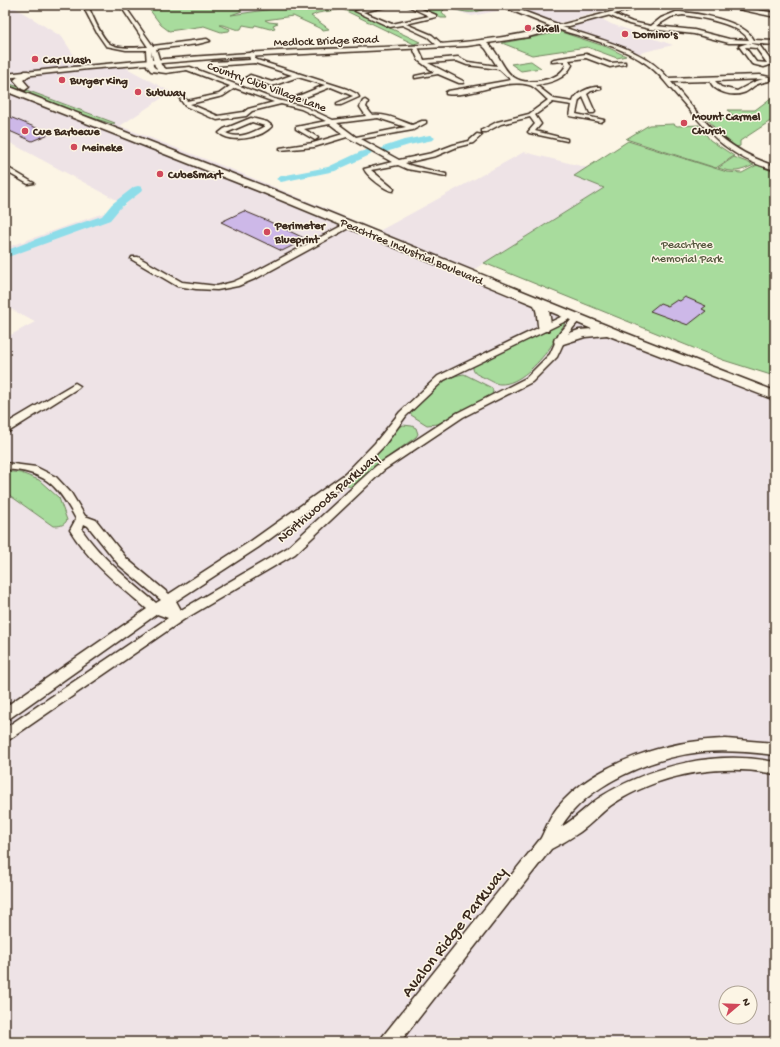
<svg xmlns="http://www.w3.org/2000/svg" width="780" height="1047" font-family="'Gochi Hand',sans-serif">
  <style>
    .built { fill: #eee3e6; fill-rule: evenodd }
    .green { fill: #a8dc9d; stroke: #72835e }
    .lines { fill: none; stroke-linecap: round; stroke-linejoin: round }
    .river { fill: #8ddde9; fill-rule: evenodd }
    .building { fill: #cdb8e8; stroke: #3b2a1e }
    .minor-casing { stroke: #3b2a1e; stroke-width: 3 }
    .major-casing { stroke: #3b2a1e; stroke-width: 3 }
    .highway-casing { stroke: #3b2a1e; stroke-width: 3 }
    .minor { fill: #fcf5e5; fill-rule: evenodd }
    .major { fill: #fcf5e5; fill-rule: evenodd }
    .highway { fill: #fcf5e5; fill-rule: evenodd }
    .poi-dot { fill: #d1495b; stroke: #fcf5e5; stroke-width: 1.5 }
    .labels { text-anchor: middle; stroke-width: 3; stroke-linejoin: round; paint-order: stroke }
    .far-poi-label { font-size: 12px; font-weight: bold; fill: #3b2a1e; stroke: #fcf5e5; text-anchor: start }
    .far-street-label { font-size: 12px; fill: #3b2a1e; stroke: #fcf5e5 }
    .far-park-label { font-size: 12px; fill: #56563e; stroke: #fcf5e5 }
    .street-label { font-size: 14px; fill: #3b2a1e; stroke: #fcf5e5 }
    .near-street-label { font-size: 17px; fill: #3b2a1e; stroke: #fcf5e5 }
  </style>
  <rect width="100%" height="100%" fill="#fcf5e5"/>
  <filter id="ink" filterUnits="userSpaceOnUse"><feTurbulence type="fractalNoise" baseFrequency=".025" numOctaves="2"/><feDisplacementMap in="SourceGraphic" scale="8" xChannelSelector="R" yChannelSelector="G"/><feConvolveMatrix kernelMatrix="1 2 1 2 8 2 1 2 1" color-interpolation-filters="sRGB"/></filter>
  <g filter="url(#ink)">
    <path class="built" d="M155 5H336L331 7 197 22 163 15Z
      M439 5H500L507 9 472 16Z
      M517 5H591L607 10 564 22 555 23 511 7Z
      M14 7 62 37 79 63 121 65 171 92 120 126 236 171 379 231 524 152 589 168 574 176 604 188 465 275 487 285 576 316 775 393V1042H5V338L35 322 5 306V248L126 205 5 140V10ZM726 993H750V1017H726Z
      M602 19 611 24 673 45 636 54 572 28 573 26Z"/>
    <path class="green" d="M146 5H158L160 10V5H234L242 11 231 15 287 7 304 9 345 5 343 6 420 42 414 44 342 9 318 13 311 16 329 29 323 30 317 27 293 16 265 20 269 22 278 23 273 25 275 28 270 29 255 25 254 27 243 25 241 29C234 31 227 24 219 25L230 29 229 31 221 32 204 26 169 31 161 25Z
      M413 5H449L459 8 487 5 498 8C491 8 486 9 479 11 468 15 454 9 444 6V10L442 12 447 18H441Z
      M561 32 607 47 626 56 617 58 587 47 532 55 502 43Z
      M531 61 541 68 521 71 511 64Z
      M5 82 115 123 113 124 66 110 5 86Z
      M775 95V118L740 141V146L736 147 721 135 706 118 733 117 728 110H755Z
      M674 124 677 126 699 125 710 140 734 156 716 168 626 139 649 125Z
      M628 141 727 172 742 173 757 165 775 172 774 376 723 360 484 263 604 188 574 176Z
      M734 157 754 165C739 172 733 173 718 168Z
      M564 321 565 322 564 325C558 332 555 341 549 349 538 363 519 385 500 384 495 384 490 380 485 378 479 375 472 374 473 366Z
      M464 374 492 388 493 391 492 395 438 424 427 425 411 415 410 412C426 396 441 377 464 374Z
      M403 425 412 426 416 428 418 434 416 437 377 465 358 484 351 487 344 485V482L398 427Z
      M5 471 21 473 39 480 59 498 67 520C64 526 59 526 53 526L5 492Z"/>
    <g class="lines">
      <path class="river" d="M430 135 435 138 433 140 409 145 386 152 381 149 383 147 404 140Z
        M367 150 370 151 372 153 370 155 335 171 281 182 276 179 281 176 328 167 360 152Z
        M138 186 142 187 143 189 142 191 120 208 110 220 5 258V251L60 230 102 216 112 204 134 187Z"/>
    </g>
    <path class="building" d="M5 115 49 133V134L32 141 5 129Z
      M244 211 268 221 306 239 282 251 221 222Z
      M685 297 706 306 702 309 706 311 688 325 650 311 660 303 668 306 677 300 680 301Z"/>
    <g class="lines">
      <defs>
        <path id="minor" d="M86 5H91L89 8C93 17 102 39 110 44 120 50 138 47 148 47L120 5H124L153 46 207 39 210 41 198 44 156 49 161 65 166 69 190 67 274 99 305 107 333 120 366 116 360 107 363 101 365 100 368 102 366 107 372 115C386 113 399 120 412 125L422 121H426V123L413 130 361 139 399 160 432 153 453 145 469 141 477 134 482 135 473 143 457 147 436 156 405 163 409 165 446 174V176L407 169 398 165 371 170 394 189 393 191C386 191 367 176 364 169L392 162 347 137 314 147 280 150V148L313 143 343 134 330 124 304 129 317 137 318 138 315 140 296 129V127L326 121 301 109 281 104 252 111 246 116 217 120 185 106 180 99 181 98H185L187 101 219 94 230 86 187 70 166 73 151 71 147 66 146 50H126L106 46 97 33 84 8ZM151 51 155 66 158 69 155 68 153 66ZM235 88 274 102 248 109 244 112 218 116 190 104 223 96ZM378 118 406 127 356 137 337 123Z
          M383 5H394L363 12 392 24 429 16 406 5H412L436 15V17L406 24 432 35 443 45V47H439L428 37 402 25 390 27 355 11Z
          M623 5H630L636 8 634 9Z
          M720 5H730L775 13V17Z
          M676 12C696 12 745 21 754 40L775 41V45L748 43 760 46 773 64 764 67 752 64 739 46 748 43H729L694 34 650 29 629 24 606 14 611 13 632 22 651 26 661 18ZM683 15C699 17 741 24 749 40L729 39 694 30 656 26 671 17ZM745 47 756 48 767 63 756 62Z
          M557 27C565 27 574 31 581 33 612 43 647 52 668 78L760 75 769 77V81C764 82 759 83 754 86 750 89 747 92 743 93 732 97 714 92 710 81L671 82C705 122 723 149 775 166V170C723 156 707 129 673 91 667 85 662 77 655 71 631 48 588 39 557 29ZM763 79 754 82 737 91 721 87 715 81Z
          M482 40C507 52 498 90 544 80 553 78 562 74 566 65L564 61 552 62V60L554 59 586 54 610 63 625 62V64L610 67 586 58 569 60 572 65C565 79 551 83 536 85L554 99 573 102C575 92 592 86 601 87V89L591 91 587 94 595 112 594 113H590L583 97 579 100 576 114 604 120 601 122 570 116 572 105 553 102 535 115 541 124 535 131 567 139V141L529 133 528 132 535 124 530 117 501 124 486 132H482V130L497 122 529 114 548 100C543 96 535 86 529 85 502 78 473 98 446 94V92L448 91 511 80 499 69 467 65 457 61 428 63 463 81V83H459L438 74 415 78V76L434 72 419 61 413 48 418 47 424 60 458 57 468 62 497 66 486 49 479 42Z
          M252 52 255 54V58L257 60 347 89 357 94 359 97 341 105H337V103L353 96 331 87 298 100 296 99V97L325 85 298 77 272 86 247 77 250 75 272 82 292 75 255 63 213 66 210 64 213 62 250 60 249 54Z
          M251 118 267 122 272 126C262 138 231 144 219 133L224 129ZM252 122 265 126C254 132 238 140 226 133Z
          M5 166 32 182 34 183 28 184 5 171Z
          M347 223H350L354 225 257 278 238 286 217 290 196 289 177 286 131 259 132 257H138L182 282 217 286 233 282 251 274Z
          M565 315 569 318 568 320 444 380 406 416 383 447 353 478 259 547 176 601 181 610 287 548 376 466 457 413 526 378 550 354 559 334 571 320H577L578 322 567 335 557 357 532 382 463 417 384 470 295 554 183 620 10 739 5 741V728L168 618 157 614 10 718 5 720V707L147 609C119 585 89 562 70 530L76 519C57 484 46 472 5 469V463L36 467 56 477 71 493 85 516 96 520 127 559 169 594 251 541 345 474 375 443 400 412 438 376ZM84 524 88 526 119 565 161 600 156 603C129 580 102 559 82 530Z
          M75 383 80 386 78 388 5 434V425L9 422Z
          M726 739 775 743V755C751 752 726 750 702 752 653 757 587 784 561 827 576 819 587 805 602 796 653 765 716 750 775 762V774C720 763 657 774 610 806 600 814 591 824 580 832 571 838 561 844 551 849L400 1042H380L383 1036 541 838C546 828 550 817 557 808 594 762 669 740 726 739Z"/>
        <path id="major" d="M498 5H507L560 25 638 5H648L528 37 467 46 224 58 88 69 5 78V74C103 63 201 55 300 50 384 46 470 48 552 27Z"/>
        <path id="highway" d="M25 71H28L32 73 23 80 29 87 25 90 22 89 14 80Z
          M5 85 274 190 618 330 775 391V400L607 335 585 337 560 345 555 344 554 341 555 338 579 330 592 329 549 311 551 324 548 331H540C536 325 539 314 534 305L266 194 5 91Z"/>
      </defs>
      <use href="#minor" class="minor-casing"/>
      <use href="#major" class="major-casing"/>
      <use href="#highway" class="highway-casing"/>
      <use href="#minor" class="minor"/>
      <use href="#major" class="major"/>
      <use href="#highway" class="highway"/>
    </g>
  </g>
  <g class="poi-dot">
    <circle cx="528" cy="28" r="4"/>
    <circle cx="625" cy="34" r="4"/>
    <circle cx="35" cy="59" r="4"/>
    <circle cx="62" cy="80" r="4"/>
    <circle cx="138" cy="92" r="4"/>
    <circle cx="684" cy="123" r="4"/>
    <circle cx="25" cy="131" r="4"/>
    <circle cx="74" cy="147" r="4"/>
    <circle cx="160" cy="174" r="4"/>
    <circle cx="267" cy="232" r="4"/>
  </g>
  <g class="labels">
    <g class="far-poi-label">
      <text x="536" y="32">Shell</text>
      <text x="633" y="38">Domino's</text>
      <text x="43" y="63">Car Wash</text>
      <text x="70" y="84">Burger King</text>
      <text x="146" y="96">Subway</text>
      <text x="692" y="120">Mount Carmel<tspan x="692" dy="14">Church</tspan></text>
      <text x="33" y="135">Cue Barbecue</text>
      <text x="82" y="151">Meineke</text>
      <text x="168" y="178">CubeSmart</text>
      <text x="275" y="229">Perimeter<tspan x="275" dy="14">Blueprint</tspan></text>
    </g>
    <g class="far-street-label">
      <text transform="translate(326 40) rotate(-2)" y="4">Medlock Bridge Road</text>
      <text transform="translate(267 86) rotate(20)" y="4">Country Club Village Lane</text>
      <text transform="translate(412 251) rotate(23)" y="4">Peachtree Industrial Boulevard</text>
    </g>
    <g class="far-park-label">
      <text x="687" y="248">Peachtree<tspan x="687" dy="14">Memorial Park</tspan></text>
    </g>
    <g class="street-label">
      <text transform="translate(327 497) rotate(-41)" y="5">Northwoods Parkway</text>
    </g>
    <g class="near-street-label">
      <text transform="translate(453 931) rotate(-52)" y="6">Avalon Ridge Parkway</text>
    </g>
  </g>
  <rect width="780" height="1047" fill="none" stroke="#fcf5e5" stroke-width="20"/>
  <rect x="10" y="10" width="760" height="1027" fill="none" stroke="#3b2a1e" stroke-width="1.5" filter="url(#ink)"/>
  <g transform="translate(738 1005) rotate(71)"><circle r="19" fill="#fcf5e5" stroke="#afa495"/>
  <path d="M0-3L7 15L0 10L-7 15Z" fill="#d1495b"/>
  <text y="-6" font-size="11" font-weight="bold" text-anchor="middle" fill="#3b2a1e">N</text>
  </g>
</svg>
